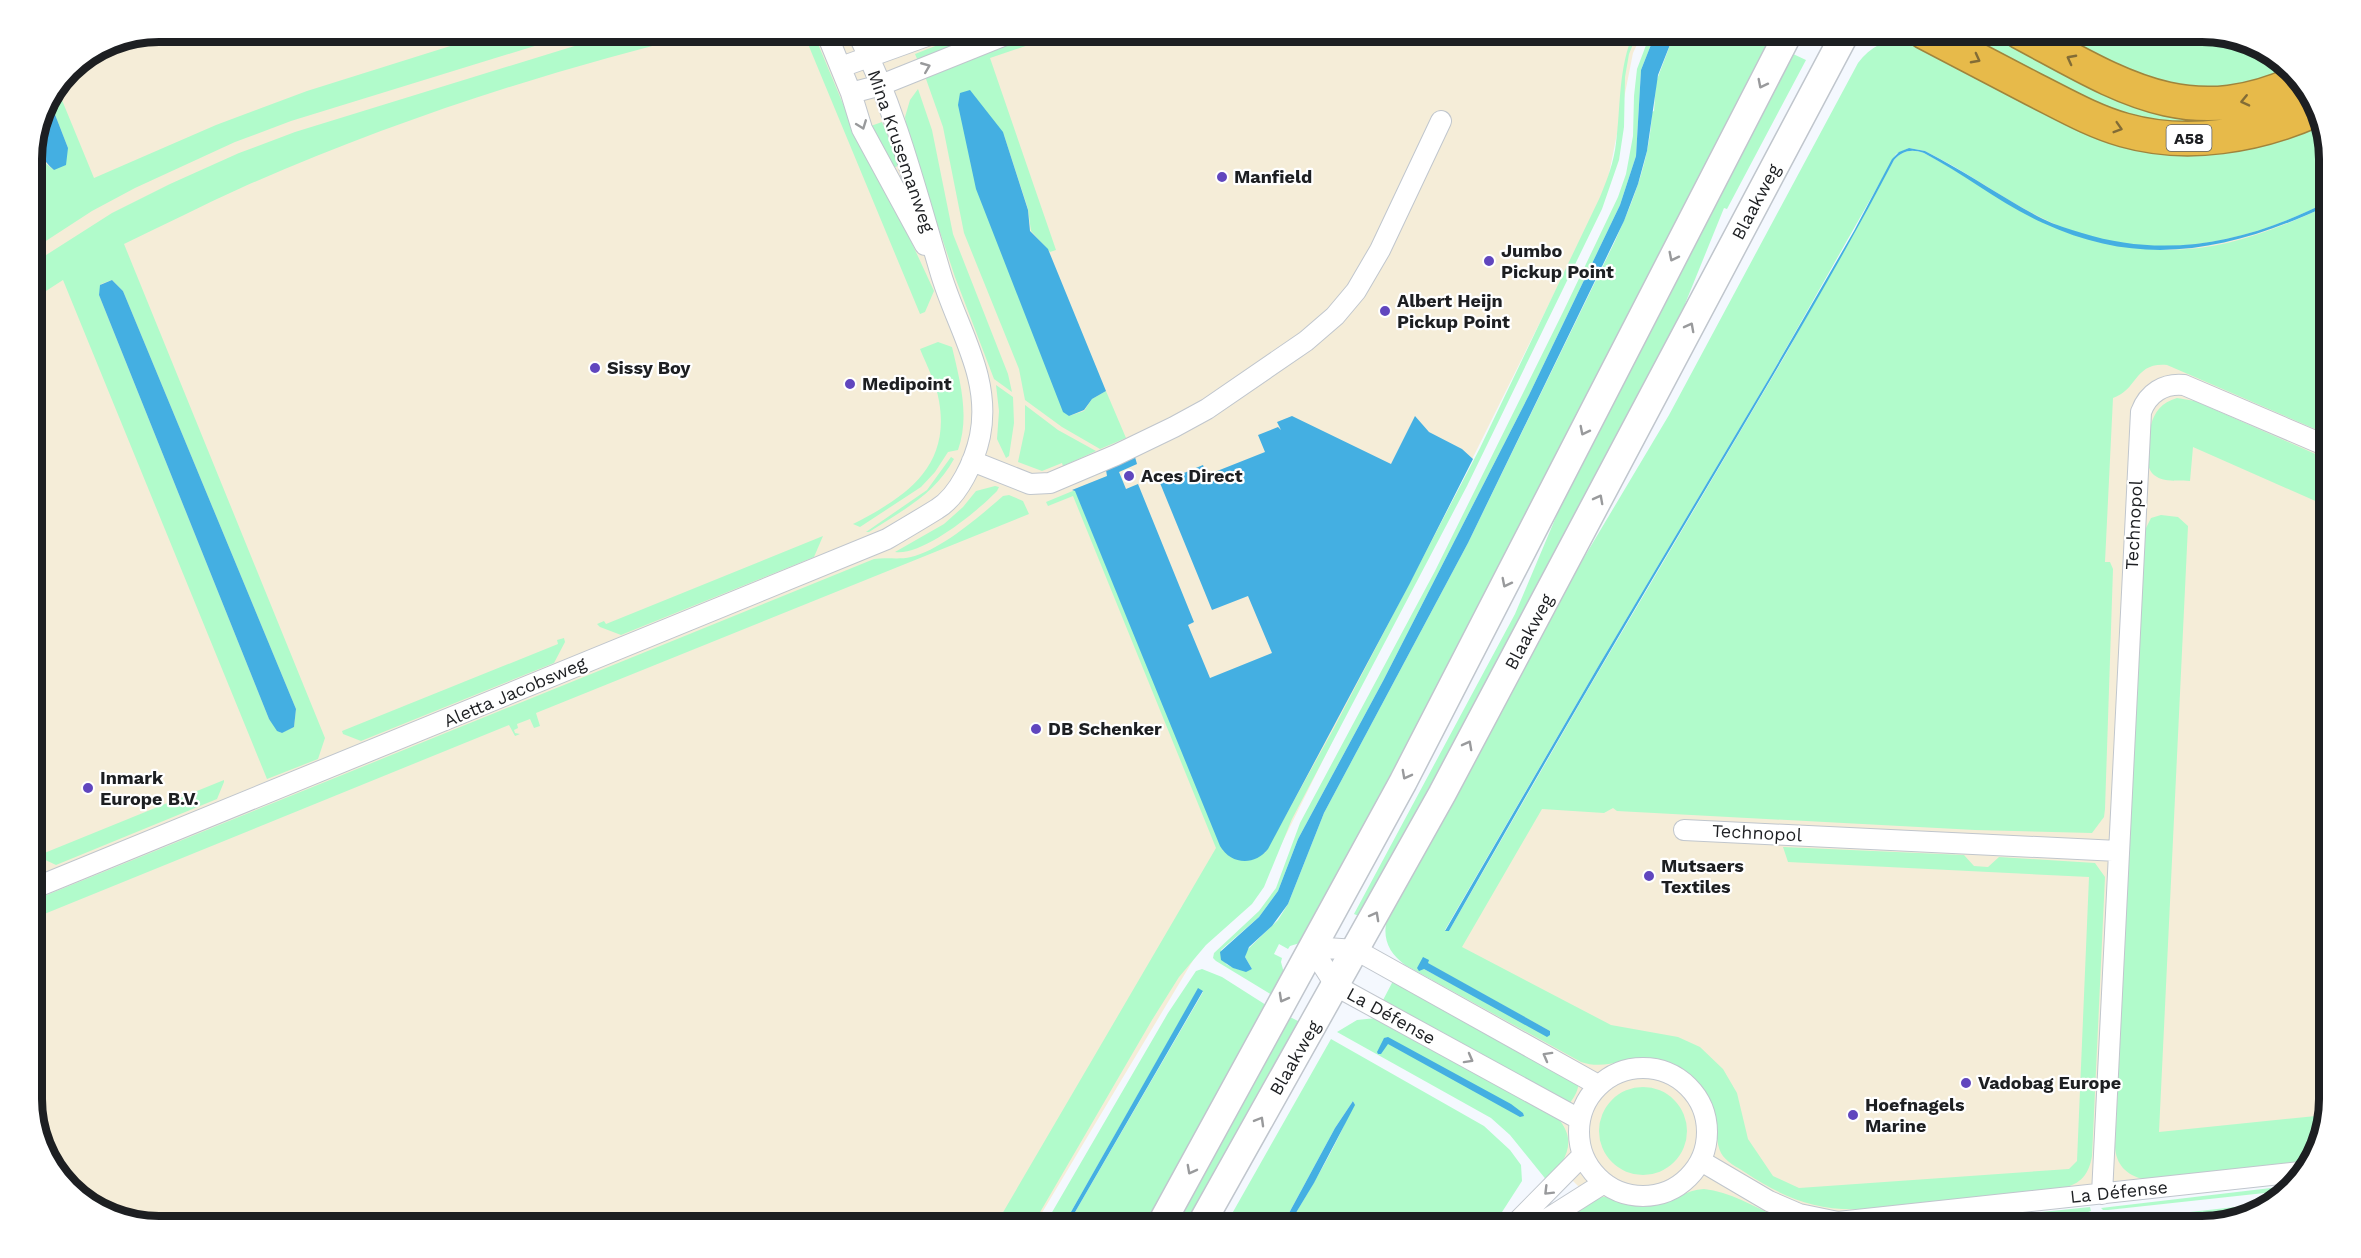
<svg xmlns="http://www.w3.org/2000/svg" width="2361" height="1258" font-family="'Work Sans',sans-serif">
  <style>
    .industrial { fill: #f5edd8 }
    .green { fill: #b1fbcb; fill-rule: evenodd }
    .water { fill: #44afe2 }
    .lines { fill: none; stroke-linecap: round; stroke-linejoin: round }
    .minor-casing { stroke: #c0c6cd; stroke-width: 22 }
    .secondary-casing { stroke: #c0c6cd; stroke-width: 30 }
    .motorway-casing { stroke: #a0843c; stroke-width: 36 }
    .minor { stroke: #fff; stroke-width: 20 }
    .secondary { stroke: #fff; stroke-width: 27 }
    .motorway { stroke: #e7ba4a; stroke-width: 33 }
    .oneway { stroke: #826c36 }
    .oneway2 { stroke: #999a9c }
    .poi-dot { fill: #6046be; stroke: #fff; stroke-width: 2 }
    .labels { text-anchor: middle; stroke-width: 4.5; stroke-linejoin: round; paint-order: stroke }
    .shield { fill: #fff; stroke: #616264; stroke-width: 1.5 }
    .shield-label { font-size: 16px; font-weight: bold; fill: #1d1f22 }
    .street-label { font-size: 18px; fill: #1d1f22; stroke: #fff }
    .poi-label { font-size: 18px; font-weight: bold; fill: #1d1f22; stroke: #fff; text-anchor: start }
    .rim { fill: none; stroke: #1d1f22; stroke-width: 8 }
  </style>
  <rect width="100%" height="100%" fill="#f4f8fe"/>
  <path class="industrial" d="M159 32H1643L1633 53 1606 189 1273 861 1207 937 1034 1226H159L103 1213 53 1170 32 1107V151L41 110 69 69 111 41Z
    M1901 170 2329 228V1099L2316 1155 2291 1182 1880 1226H1647L1616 1224 1489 1097 1397 1041Z"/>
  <path class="green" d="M495 32H580L291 121 235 142 135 188 92 211 32 250V215L35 212C27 192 30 160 35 139L45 163 54 170 68 148 49 99 57 88 94 178 216 125 307 91Z
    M620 32H708C550 70 393 121 243 187 203 205 164 225 124 244L325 738 318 759 267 779 63 280 32 300V264L112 213 170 184 239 153 295 132ZM112 280 123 291 296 709 294 727 281 733 269 719 99 295 101 284Z
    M803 32H813L851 123 897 211 934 291 925 312 920 314Z
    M971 32H991L918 61 915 54Z
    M1030 32H1067L990 58 1056 250 1050 252 1031 231 1028 209 1003 132 1069 416 1084 411 1092 399 1106 391 1126 438 1100 449 1062 427 1025 400 1019 369 964 233 943 127 926 79 927 76 989 48 991 52 994 46Z
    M1634 32H1638L1629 54 1625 77 1624 127 1619 160 1602 209 1467 486 1292 819 1264 887 1252 904 1206 945 1179 977 1152 1020 1032 1226H995L1216 848 1073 496 1048 506 1046 502 1075 490 1223 851 1265 853 1334 728 1480 448 1600 197C1607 180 1614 162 1616 143 1621 105 1618 68 1634 32Z
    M1651 32H1656L1641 70 1636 156 1620 205 1529 395 1383 681 1298 839 1278 891 1259 917 1221 950 1226 964C1235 969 1241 971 1252 969L1245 957 1247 950 1278 920 1288 904 1324 813 1468 543 1615 241C1634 200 1650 158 1652 112L1654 111 1656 82 1675 32H1774L1610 362 1319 909 1300 943 1290 946 1288 949 1279 944 1274 954 1282 958 1281 962 1284 973 1272 995 1216 961 1213 958 1214 953 1259 911 1276 888 1300 823 1435 571 1564 310 1618 197 1626 174 1633 136 1634 96 1637 69Z
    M1960 32H1984L2084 84 2308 89 2312 100 2243 123H2155L2097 104Z
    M2056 32H2202L2258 45 2289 71 2239 87 2181 88 2130 71Z
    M1907 37 1915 38 2082 123 2319 122 2329 151V201C2239 247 2138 266 2044 219 2003 199 1966 171 1925 151L1909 148 1896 154 1771 375 1599 665 1445 930 1449 931 1583 698 1786 354 1894 160C1903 150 1912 149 1924 153 1958 170 1989 193 2022 211 2036 219 2051 223 2065 228 2166 268 2235 249 2329 205V435L2167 365C2134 362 2138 390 2113 398L2105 562H2110L2113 569 2105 809 2104 817 2092 833 1975 830 1617 811 1613 808 1604 813 1542 809 1462 947 1611 1025 1678 1037 1700 1047 1723 1069 1737 1093 1748 1139 1773 1176 1799 1188 2069 1169 2077 1161 2089 877 1788 862 1783 847 1964 855 1974 866 1988 867 1999 857 2095 863 2105 877 2092 1156C2089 1174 2081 1184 2063 1188L1861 1209C1816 1211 1782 1197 1746 1173 1737 1167 1726 1162 1721 1153 1716 1143 1717 1132 1716 1121 1713 1100 1700 1080 1682 1069 1641 1042 1616 1074 1581 1062L1405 965C1389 953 1382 939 1387 919L1545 623 1669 415 1858 63C1870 47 1887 38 1907 37ZM1427 963 1550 1031 1549 1036 1424 969Z
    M1791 53 1806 60 1727 209 1724 208 1685 304 1687 305 1361 917 1354 914 1515 614 1561 505 1672 291Z
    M918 89 932 130 953 234 1008 374 1012 392 994 379 955 277 929 199 910 150 905 117 910 100Z
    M882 122 900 165 891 169 868 127Z
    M938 342 952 347C960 381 970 416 958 450L948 452 935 472 921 487 860 527 853 524C904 498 951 468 939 401 936 383 927 366 920 349Z
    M996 385 1013 397 1014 423 1009 456 1006 458 997 439 999 411Z
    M2177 398 2195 401 2329 460V507L2193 447 2190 481C2174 480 2152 484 2148 464 2149 437 2146 407 2177 398Z
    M1025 405 1058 430 1096 451 1063 466 1062 463 1042 471 1018 462 1025 429Z
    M951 457 954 459C935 494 902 511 869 532H866L927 490Z
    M995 486 999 487 997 491C978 511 923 556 895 552L944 524 963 507 976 491Z
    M1009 495 1023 501 1029 514 536 713 540 726 534 728 530 719 517 724 518 728 514 730 515 733 520 734 515 736 509 725 32 919V901L874 559C886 557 899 560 911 557 941 550 980 516 1003 496Z
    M2161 515 2178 517 2188 526 2159 1132 2326 1115 2316 1155 2312 1160 2143 1179C2126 1175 2116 1164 2115 1147L2145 530 2151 518Z
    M823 536 814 557 621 635 600 627 597 624 604 621 606 624Z
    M564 638 565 642 554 663 361 741 343 734 342 731 558 644 557 640Z
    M224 780V782L217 799 56 865 37 856Z
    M1202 969 1222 977 1266 1005 1148 1226H1067L1203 992 1198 989 1063 1226H1044L1168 1013 1196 971Z
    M1393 981 1578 1084C1579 1090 1573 1099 1569 1104L1382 1002Z
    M1288 1016 1302 1023 1186 1226H1173Z
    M1376 1018 1557 1117C1579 1142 1565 1160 1548 1182L1510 1135 1491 1118 1337 1032 1357 1020Z
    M1331 1039 1484 1126 1510 1150 1521 1165 1522 1181 1493 1226H1288C1312 1186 1337 1146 1354 1102L1353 1101 1335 1128 1282 1226H1225Z
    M1599 1131a44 44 0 1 1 88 0a44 44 0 1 1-88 0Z
    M2288 1186 2283 1191 2108 1210H2103L2101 1208Z
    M1704 1189C1737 1192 1770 1218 1803 1226H1586L1571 1211C1579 1207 1588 1200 1596 1198 1612 1193 1635 1207 1656 1204 1673 1201 1686 1190 1704 1189Z
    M2271 1203 2266 1209 2202 1226H2109V1221Z
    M2090 1207 2091 1211 2088 1212 1951 1226H1909Z"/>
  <path class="water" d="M1656 32H1675L1658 75 1647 151 1638 184 1624 221 1468 543 1324 813 1288 904 1272 926 1249 947 1245 957 1252 969 1246 972 1233 968 1221 960 1220 952 1259 917 1278 891 1298 839 1383 681 1529 395 1620 205 1636 156 1641 70Z
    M970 90 1003 132 1028 210 1030 231 1048 249 1106 391 1092 399 1084 410 1069 416 1063 412 976 189 958 105 960 93Z
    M49 99 68 148 66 165 54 170C31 151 33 123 49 99Z
    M1909 148 1925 151 1940 159C1975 178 2008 201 2043 219 2055 225 2069 229 2082 233 2169 260 2250 241 2329 201V205C2232 250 2145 270 2043 223 2001 204 1964 174 1924 153 1912 149 1903 150 1894 160 1831 280 1760 397 1691 514 1609 652 1528 791 1449 931H1445L1599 665 1771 375 1854 231 1892 159 1899 152Z
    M112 280 123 291 296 709 294 727 282 733 277 731 269 719 99 295 100 285Z
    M1292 416 1391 464 1415 416 1429 432 1462 449 1473 459 1409 585 1268 849C1255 866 1231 865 1220 846L1075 491 1072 490 1107 476 1106 470 1135 457 1137 464 1119 472 1126 489 1138 484 1194 622 1188 625 1210 678 1272 653 1248 596 1212 610 1160 483 1203 465 1207 475 1265 452 1258 435 1278 427 1281 430 1277 422Z
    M1423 957 1429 960 1428 963 1550 1031V1035L1547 1037 1424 969 1419 971 1417 968Z
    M1198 988 1203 991 1067 1226H1063Z
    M1388 1037 1511 1104 1523 1113 1524 1116 1520 1117 1388 1044 1381 1054H1378L1377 1052 1384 1038Z
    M1353 1101 1355 1105 1314 1183 1288 1226H1282L1335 1128Z"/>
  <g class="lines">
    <defs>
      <path id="minor" d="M826 32 851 93 862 129 925 245
        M841 67 938 32
        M851 93 881 85 1013 32
        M972 461 1030 484 1050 483 1116 455 1174 427 1207 409 1306 341 1335 316 1356 291 1380 250 1441 121
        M1684 830 2118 851
        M32 889 887 539C904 529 921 519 937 509 959 496 975 460 980 436 992 376 956 327 940 271 916 190 895 107 857 32
        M1311 947 1336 986 1579 1119
        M1311 947 1356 950 1598 1085
        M1579 1132a64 64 0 1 1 128 0a64 64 0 1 1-128 0Z
        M1701 1161 1769 1201 1799 1214 1838 1222 2300 1172
        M2102 1194 2141 412C2148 393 2164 383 2184 385L2329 447
        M1513 1226 1583 1155
        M1536 1226 1604 1183"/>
      <path id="secondary" d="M1160 1226 1403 782 1789 32
        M1200 1226 1442 794 1846 32"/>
      <path id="motorway" d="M1924 32C1960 51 1997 70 2033 89 2063 104 2092 121 2124 130 2187 148 2257 136 2315 110
        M2020 32C2118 84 2187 134 2300 81"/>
    </defs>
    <use href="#minor" class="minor-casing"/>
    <use href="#secondary" class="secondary-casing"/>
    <use href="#motorway" class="motorway-casing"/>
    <use href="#minor" class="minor"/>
    <use href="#secondary" class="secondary"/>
    <use href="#motorway" class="motorway"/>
  </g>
  <defs><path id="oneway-chevron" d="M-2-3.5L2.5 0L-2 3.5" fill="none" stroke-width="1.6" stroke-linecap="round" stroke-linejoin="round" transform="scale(1.5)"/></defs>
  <g class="oneway">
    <use href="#oneway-chevron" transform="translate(1976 59) rotate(28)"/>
    <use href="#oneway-chevron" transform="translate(2071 59) rotate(-152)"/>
    <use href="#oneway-chevron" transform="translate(2245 101) rotate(167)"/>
    <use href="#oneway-chevron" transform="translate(2118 128) rotate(17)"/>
  </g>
  <g class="oneway2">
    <use href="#oneway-chevron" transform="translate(926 67) rotate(-22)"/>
    <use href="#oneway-chevron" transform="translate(1762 84) rotate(117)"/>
    <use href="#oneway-chevron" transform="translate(862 125) rotate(69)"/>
    <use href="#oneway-chevron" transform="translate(1673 257) rotate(117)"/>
    <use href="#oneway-chevron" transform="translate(1690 327) rotate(-62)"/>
    <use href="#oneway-chevron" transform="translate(1584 431) rotate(117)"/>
    <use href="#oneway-chevron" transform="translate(1599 499) rotate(-62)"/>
    <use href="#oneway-chevron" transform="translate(1506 583) rotate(117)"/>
    <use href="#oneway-chevron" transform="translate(1468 745) rotate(-62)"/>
    <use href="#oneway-chevron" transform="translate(1406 775) rotate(118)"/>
    <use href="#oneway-chevron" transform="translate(1375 916) rotate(-61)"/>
    <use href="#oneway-chevron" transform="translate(1283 998) rotate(119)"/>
    <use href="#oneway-chevron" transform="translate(1547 1056) rotate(-151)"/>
    <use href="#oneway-chevron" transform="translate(1469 1059) rotate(29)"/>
    <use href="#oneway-chevron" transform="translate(1260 1121) rotate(-60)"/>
    <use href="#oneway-chevron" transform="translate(1191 1170) rotate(118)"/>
    <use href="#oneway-chevron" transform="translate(1548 1191) rotate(135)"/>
  </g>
  <g class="poi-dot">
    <circle cx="1222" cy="177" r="6"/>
    <circle cx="1489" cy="261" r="6"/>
    <circle cx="1385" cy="311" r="6"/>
    <circle cx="595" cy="368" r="6"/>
    <circle cx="850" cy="384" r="6"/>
    <circle cx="1129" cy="476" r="6"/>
    <circle cx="1036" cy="729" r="6"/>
    <circle cx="88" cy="788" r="6"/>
    <circle cx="1649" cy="876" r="6"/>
    <circle cx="1966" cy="1083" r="6"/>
    <circle cx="1853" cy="1115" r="6"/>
  </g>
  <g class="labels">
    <rect class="shield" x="2166.5" y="125" width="45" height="26" rx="4.5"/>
    <g class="shield-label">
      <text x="2189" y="144">A58</text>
    </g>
    <g class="street-label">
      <text transform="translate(901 151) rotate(71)" y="6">Mina Krusemanweg</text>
      <text transform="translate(1756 202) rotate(-62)" y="6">Blaakweg</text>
      <text transform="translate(2134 525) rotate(-87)" y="6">Technopol</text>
      <text transform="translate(1529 632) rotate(-62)" y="6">Blaakweg</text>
      <text transform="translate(515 692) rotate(-23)" y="6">Aletta Jacobsweg</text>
      <text transform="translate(1757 833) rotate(3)" y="6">Technopol</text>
      <text transform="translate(1391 1016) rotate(29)" y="6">La Défense</text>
      <text transform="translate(1295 1058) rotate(-60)" y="6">Blaakweg</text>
      <text transform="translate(2119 1192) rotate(-6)" y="6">La Défense</text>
    </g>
    <g class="poi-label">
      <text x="1234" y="183">Manfield</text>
      <text x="1501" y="257">Jumbo<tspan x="1501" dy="21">Pickup Point</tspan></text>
      <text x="1397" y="307">Albert Heijn<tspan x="1397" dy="21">Pickup Point</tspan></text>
      <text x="607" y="374">Sissy Boy</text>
      <text x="862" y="390">Medipoint</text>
      <text x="1141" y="482">Aces Direct</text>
      <text x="1048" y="735">DB Schenker</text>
      <text x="100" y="784">Inmark<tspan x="100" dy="21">Europe B.V.</tspan></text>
      <text x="1661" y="872">Mutsaers<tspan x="1661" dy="21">Textiles</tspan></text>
      <text x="1978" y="1089">Vadobag Europe</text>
      <text x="1865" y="1111">Hoefnagels<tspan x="1865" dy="21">Marine</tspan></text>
    </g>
  </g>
  <path d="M0 0H2361V1258H0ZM159 42H2202A117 117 0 0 1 2319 159V1099A117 117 0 0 1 2202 1216H159A117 117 0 0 1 42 1099V159A117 117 0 0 1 159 42Z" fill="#fff" fill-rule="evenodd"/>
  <path class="rim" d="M159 42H2202A117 117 0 0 1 2319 159V1099A117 117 0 0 1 2202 1216H159A117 117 0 0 1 42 1099V159A117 117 0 0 1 159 42Z"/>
</svg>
